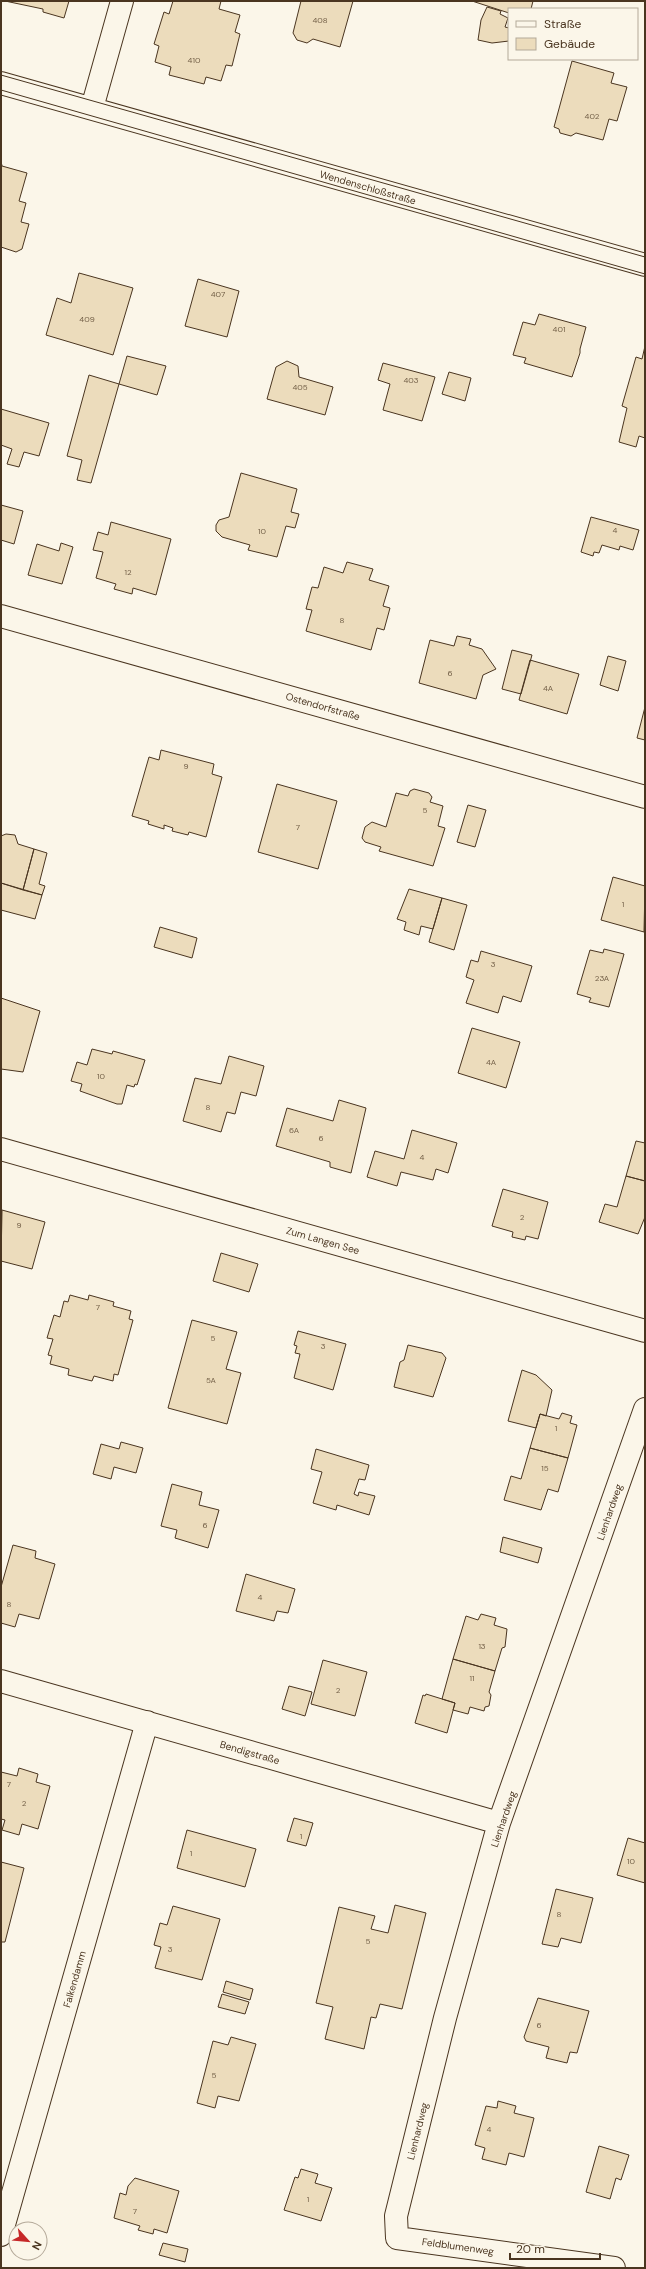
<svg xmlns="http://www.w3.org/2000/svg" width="646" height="2269" font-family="'DM Sans',sans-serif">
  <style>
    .building { fill: #ecdcbc; stroke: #4a3520 }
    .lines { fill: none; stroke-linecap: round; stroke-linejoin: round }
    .minor-casing { stroke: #4a3520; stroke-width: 24 }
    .minor { stroke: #fbf6e9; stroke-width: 22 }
    .tram { stroke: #4a3520; stroke-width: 1 }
    .labels { text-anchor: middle; stroke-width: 3; stroke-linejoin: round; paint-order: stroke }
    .number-label { font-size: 8px; fill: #725f47 }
    .street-label { font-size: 10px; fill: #4a3520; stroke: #fbf6e9 }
  </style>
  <rect width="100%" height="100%" fill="#fbf6e9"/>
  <path class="building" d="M5 1H69L64 18 43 12V9Z
    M173 1H221L219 9 240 15 235 32 240 34 232 66 226 65 221 81 206 77 204 84 169 75 171 67 155 62 159 46 154 44 164 12 169 14Z
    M301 1H353L340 47 313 39 307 43 297 40 293 33Z
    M472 1H533L531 9H509V13Z
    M487 7 501 11 500 14 508 18 505 27 509 28V41L492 43 478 40 481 20Z
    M572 61 614 73 611 83 627 87 617 121 609 119 603 140 576 133 571 136 560 133 559 129 554 127Z
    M1 161 2 166 27 173 19 201 26 203 21 222 29 224 22 249 16 252 1 247Z
    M79 273 133 288 113 355 46 335 57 298 71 303Z
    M198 279 239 291 227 337 185 326Z
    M539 314 586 327 580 349V353L572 377 524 363 526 358 513 355 523 322 535 325Z
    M645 346V438L639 436 636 447 619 442 627 408 622 406 636 357 642 359Z
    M127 356 166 366 157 395 119 384Z
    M287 361 298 366 299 377 333 387 325 415 267 399 276 367Z
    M383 363 435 377 422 421 383 410 390 384 378 380Z
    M449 372 471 378 465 401 442 394Z
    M89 375 119 384 91 483 77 480 82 460 67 456Z
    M1 409 49 423 39 456 24 452 19 467 7 464 12 449 1 445Z
    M241 473 297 489 291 512 299 514 295 528 286 526 277 557 248 550 250 545 222 537 216 531V525L219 520 229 517Z
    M1 505 23 511 14 544 1 540Z
    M591 517 639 530 633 550 620 546 619 550 602 545 599 553 594 552 593 556 581 552Z
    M111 522 171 539 156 595 133 588 132 594 114 589 116 584 96 578 103 552 93 550 98 532 108 535Z
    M61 543 73 547 62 584 28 575 37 544 59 551Z
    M347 562 373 569 369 580 389 586 383 606 390 608 384 630 377 628 371 650 306 631 312 610 306 609 312 587 318 588 324 567 343 573Z
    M457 636 471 639 469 645 482 649 496 669 483 675 476 699 419 683 430 640 454 646Z
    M512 650 532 655 521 694 502 689Z
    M608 656 626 661 618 691 600 685Z
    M530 660 579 674 567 714 519 700Z
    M645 707V740L637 738Z
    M161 750 214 764 212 774 222 777 206 837 189 832 188 835 172 831 173 828 164 825V829L148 824 149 821 132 816 149 757 159 760Z
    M277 784 337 801 318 869 258 852Z
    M414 789 429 793 432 797 430 802 443 806 438 826 445 828 433 866 379 851 381 847 365 842 362 838 365 827 372 822 386 827 396 793 408 796 410 791Z
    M468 805 486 810 475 847 457 842Z
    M6 834 15 835 18 844 34 849 23 890 1 883V836Z
    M34 849 47 853 39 884 45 886 42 895 23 890Z
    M613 877 645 886 644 932 601 920Z
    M1 883 42 895 35 919 1 910Z
    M409 889 442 898 433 929 421 926 419 935 404 930 406 922 397 919Z
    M442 898 467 905 454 950 429 942Z
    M160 927 197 938 192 958 154 947Z
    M604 949 624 954 609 1007 589 1002 591 998 577 994 590 950 603 953Z
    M481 951 532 966 521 1002 503 996 498 1013 466 1003 474 980 466 977 471 960 478 962Z
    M1 998 40 1011 23 1072 1 1069Z
    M472 1028 520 1042 506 1088 458 1073Z
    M92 1049 112 1054 113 1051 145 1060 137 1085 135 1084 134 1087 127 1085 122 1104H117L80 1091 82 1084 71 1081 77 1062 87 1065Z
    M229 1056 264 1066 256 1096 241 1092 235 1114 227 1112 221 1132 183 1121 195 1078 221 1084Z
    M339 1100 366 1108 351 1173 330 1167V1162L276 1146 287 1108 333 1121Z
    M412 1130 457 1143 448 1173 436 1169 433 1180 401 1172 397 1186 367 1177 375 1151 404 1159Z
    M636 1141 645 1143V1181L626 1176Z
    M626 1176 645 1181V1217L638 1234 599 1222 605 1204 617 1207Z
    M503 1189 548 1202 538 1239 526 1236 525 1240 512 1237 513 1232 492 1226Z
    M2 1210 45 1222 32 1269 1 1261Z
    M221 1253 258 1264 249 1292 213 1281Z
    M70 1295 88 1300 89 1295 114 1302 113 1306 131 1311 129 1319 133 1320 118 1375 114 1374 113 1381 94 1376 92 1381 68 1375 69 1369 50 1364 52 1356 48 1355 53 1339 47 1338 54 1315 60 1317 64 1301 68 1302Z
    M192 1320 237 1332 226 1369 241 1373 227 1424 168 1408Z
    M298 1331 346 1344 333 1390 294 1378 300 1354 295 1353 297 1346 294 1345Z
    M408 1345 442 1353 446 1358 433 1397 394 1387 400 1362 404 1360Z
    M522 1370 536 1375 552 1390 546 1416 540 1414 536 1428 508 1421Z
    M562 1413 572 1416 570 1423 577 1425 568 1458 530 1448 540 1414 559 1419Z
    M121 1442 143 1448 136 1473 114 1467 111 1479 93 1474 101 1444 119 1449Z
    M530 1448 568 1458 558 1492 548 1489 541 1510 504 1500 511 1476 521 1479Z
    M316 1449 369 1465 365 1480 359 1479 354 1494 358 1496 359 1492 375 1496 369 1515 337 1505 336 1510 313 1503 322 1472 311 1469Z
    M172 1484 202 1492 199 1505 219 1510 208 1548 175 1538 177 1530 161 1526Z
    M503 1537 542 1548 538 1563 500 1552Z
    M13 1545 36 1551 35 1558 55 1564 39 1619 19 1614 15 1627 1 1623V1587Z
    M246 1574 295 1589 288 1613 277 1611 274 1621 236 1611Z
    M481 1614 496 1618 494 1625 507 1629 505 1647 502 1648 495 1671 453 1659 466 1616 478 1620Z
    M453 1659 495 1671 489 1692 491 1695 489 1706 485 1707 484 1711 470 1707 468 1714 453 1710 455 1703 442 1699Z
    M323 1660 367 1672 355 1716 311 1704Z
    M289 1686 312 1692 305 1716 282 1709Z
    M426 1694 455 1703 447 1733 415 1723 423 1695 425 1696Z
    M19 1768 38 1774 36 1782 50 1786 38 1829 22 1824 19 1835 2 1830 5 1820 1 1819V1772L17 1776Z
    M294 1818 313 1823 306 1846 287 1841Z
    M187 1830 256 1849 245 1887 177 1868Z
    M628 1838 645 1843V1883L617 1875Z
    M1 1862 24 1868 5 1942H1Z
    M556 1889 593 1898 581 1943 561 1938 558 1947 542 1944Z
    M395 1905 426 1913 402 2009 380 2004 376 2018 371 2017 364 2049 325 2039 333 2007 316 2003 339 1907 375 1916 371 1929 388 1933Z
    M173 1906 220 1919 202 1980 155 1968 161 1947 154 1945 160 1923 167 1925Z
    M226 1981 253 1989 250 2000 223 1992Z
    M222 1994 249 2002 245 2014 218 2007Z
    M538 1998 589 2011 577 2053 570 2052 567 2063 546 2058 549 2047 526 2041 524 2037Z
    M231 2037 256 2044 239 2101 218 2096 215 2108 197 2103 213 2041 228 2045Z
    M498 2101 516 2106 514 2113 534 2118 524 2157 509 2153 506 2165 482 2159 485 2148 475 2145 486 2106 497 2108Z
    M599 2146 629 2155 621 2180 616 2178 610 2199 586 2192Z
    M301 2169 318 2174 315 2183 332 2188 321 2221 284 2210 295 2177 298 2178Z
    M135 2178 179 2191 167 2233 154 2229 153 2234 138 2230 140 2226 114 2218 120 2193 126 2195 128 2186Z
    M163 2243 188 2249 185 2262 159 2255Z"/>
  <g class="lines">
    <defs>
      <path id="minor" d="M1 83 645 265
        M92 108 122 1
        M1 616 645 797
        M1 1149 645 1331
        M1 1681 499 1823
        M1 2235 147 1722
        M614 2268 397 2238 396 2216 445 2018 499 1823 645 1409"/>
    </defs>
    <use href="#minor" class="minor-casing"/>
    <use href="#minor" class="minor"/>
    <path class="tram" d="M1 75 645 257
      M1 90 645 274"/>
  </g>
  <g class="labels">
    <g class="number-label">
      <text x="320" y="23">408</text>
      <text x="194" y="63">410</text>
      <text x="592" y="119">402</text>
      <text x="218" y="297">407</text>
      <text x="87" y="322">409</text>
      <text x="559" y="332">401</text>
      <text x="411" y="383">403</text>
      <text x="300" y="390">405</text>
      <text x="615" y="533">4</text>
      <text x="262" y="534">10</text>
      <text x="128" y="575">12</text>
      <text x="342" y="623">8</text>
      <text x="450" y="676">6</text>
      <text x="548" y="691">4A</text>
      <text x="186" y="769">9</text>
      <text x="425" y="813">5</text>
      <text x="298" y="830">7</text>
      <text x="623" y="907">1</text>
      <text x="493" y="967">3</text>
      <text x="602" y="981">23A</text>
      <text x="491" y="1065">4A</text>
      <text x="101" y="1079">10</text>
      <text x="208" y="1110">8</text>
      <text x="294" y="1133">6A</text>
      <text x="321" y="1141">6</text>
      <text x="422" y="1160">4</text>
      <text x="522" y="1220">2</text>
      <text x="19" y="1228">9</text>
      <text x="98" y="1310">7</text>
      <text x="213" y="1341">5</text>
      <text x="323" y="1349">3</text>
      <text x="211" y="1383">5A</text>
      <text x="556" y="1431">1</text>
      <text x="545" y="1471">15</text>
      <text x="205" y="1528">6</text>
      <text x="260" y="1600">4</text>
      <text x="9" y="1607">8</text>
      <text x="482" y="1649">13</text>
      <text x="472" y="1681">11</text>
      <text x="338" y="1693">2</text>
      <text x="9" y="1787">7</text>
      <text x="24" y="1806">2</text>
      <text x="301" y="1839">1</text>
      <text x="191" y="1856">1</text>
      <text x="631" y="1864">10</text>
      <text x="559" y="1917">8</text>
      <text x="368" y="1944">5</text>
      <text x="170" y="1952">3</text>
      <text x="539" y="2028">6</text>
      <text x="214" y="2078">5</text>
      <text x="489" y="2132">4</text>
      <text x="308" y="2202">1</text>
      <text x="135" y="2214">7</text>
    </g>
    <g class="street-label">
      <text transform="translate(368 187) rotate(16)" y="4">Wendenschloßstraße</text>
      <text transform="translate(323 706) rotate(16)" y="4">Ostendorfstraße</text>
      <text transform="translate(323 1240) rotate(16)" y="4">Zum Langen See</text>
      <text transform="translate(609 1512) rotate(-71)" y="4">Lienhardweg</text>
      <text transform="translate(250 1752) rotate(16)" y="4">Bendigstraße</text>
      <text transform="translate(503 1819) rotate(-71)" y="4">Lienhardweg</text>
      <text transform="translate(74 1979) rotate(-74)" y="4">Falkendamm</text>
      <text transform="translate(417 2131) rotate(-76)" y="4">Lienhardweg</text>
      <text transform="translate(458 2246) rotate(8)" y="4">Feldblumenweg</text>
    </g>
  </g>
  <rect width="646" height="2269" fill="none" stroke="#4a3520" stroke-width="4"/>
  <rect x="508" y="8" width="130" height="52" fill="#fbf6e9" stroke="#b4a999"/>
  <rect x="516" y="21" width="20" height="6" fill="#fbf6e9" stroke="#b4a999"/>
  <text x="544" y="28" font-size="12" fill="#4a3520">Straße</text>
  <rect x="516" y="38" width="20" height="12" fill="#ecdcbc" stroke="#b4a999"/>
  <text x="544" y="48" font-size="12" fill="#4a3520">Gebäude</text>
  <g transform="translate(28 2241) rotate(117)"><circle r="19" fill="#fbf6e9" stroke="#b4a999"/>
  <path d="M0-3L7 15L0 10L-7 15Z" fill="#c62828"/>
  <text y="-6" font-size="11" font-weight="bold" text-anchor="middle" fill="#4a3520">N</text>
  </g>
  <path d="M510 2253v6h90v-6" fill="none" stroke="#4a3520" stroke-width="2"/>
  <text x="516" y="2253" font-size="12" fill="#4a3520" stroke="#fbf6e9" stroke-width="3" paint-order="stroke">20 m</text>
</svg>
